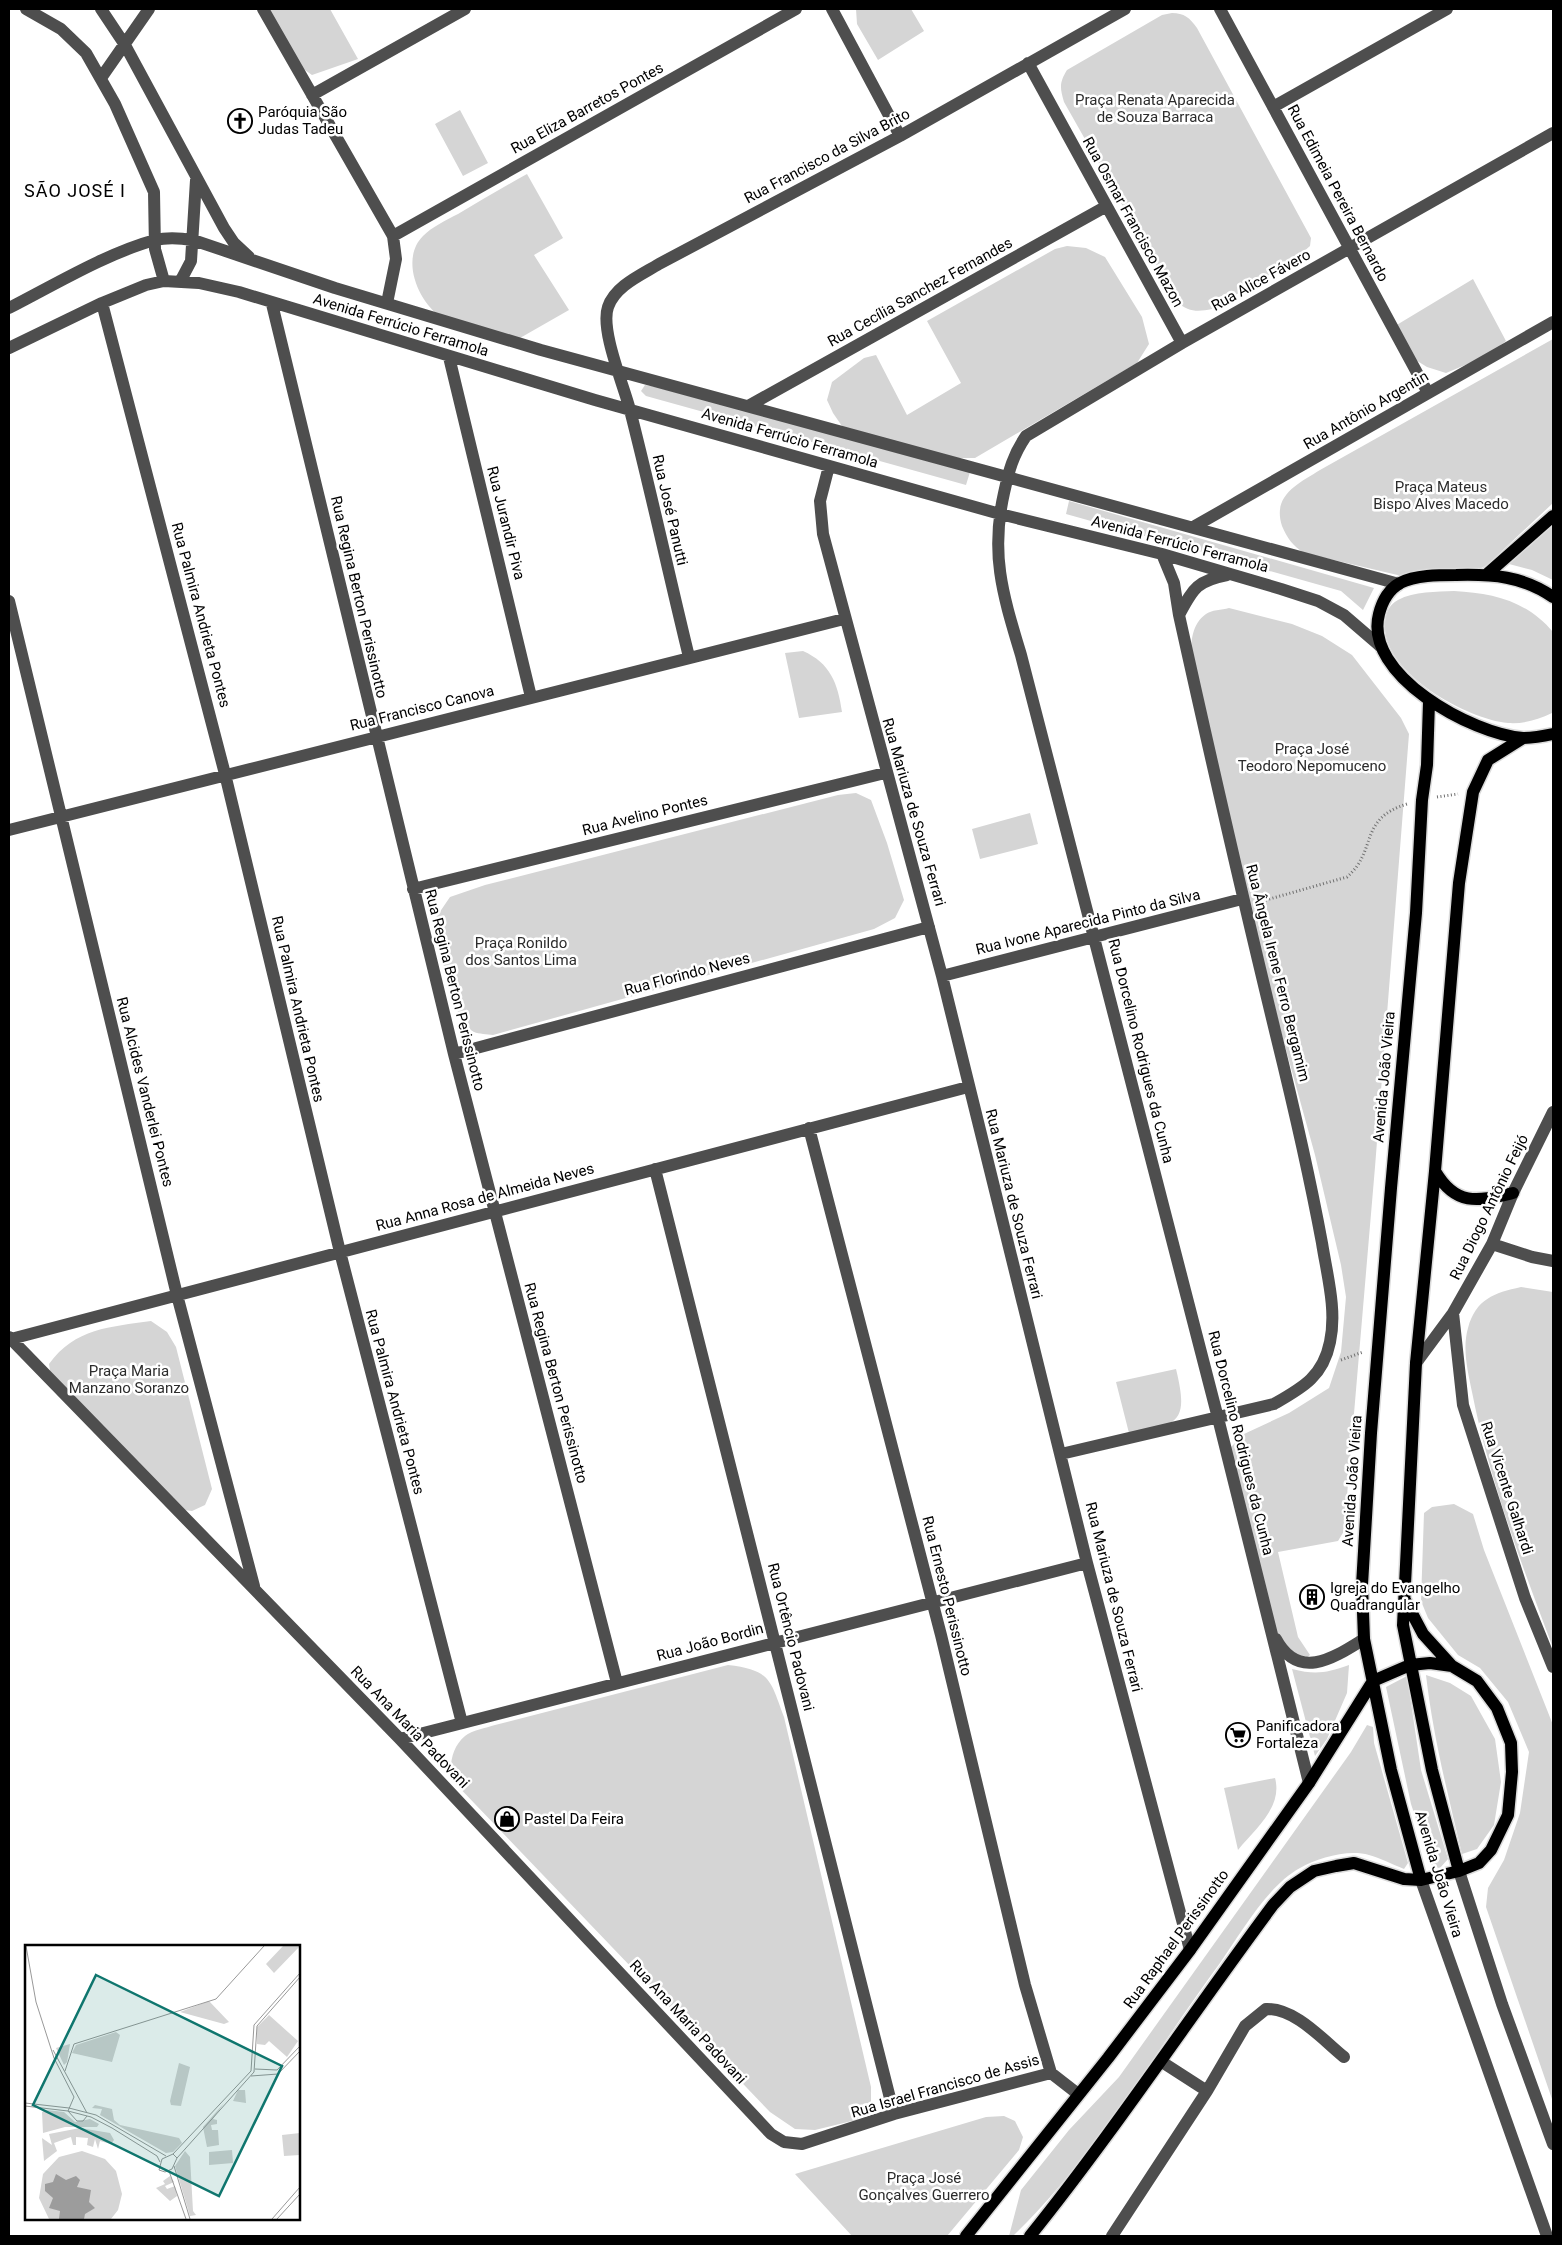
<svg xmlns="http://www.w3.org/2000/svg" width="1562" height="2245" font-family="Roboto,sans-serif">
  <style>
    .green { fill: #d5d5d5 }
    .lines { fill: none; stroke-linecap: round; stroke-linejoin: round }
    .major-casing { stroke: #dbdbdb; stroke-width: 15 }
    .path { stroke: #707070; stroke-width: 3; stroke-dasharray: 1 2.5; stroke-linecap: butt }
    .minor { stroke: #4e4e4e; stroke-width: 12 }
    .major { stroke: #000; stroke-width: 12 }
    .labels { text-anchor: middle; stroke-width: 5; stroke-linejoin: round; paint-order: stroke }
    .park-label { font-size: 15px; fill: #2c2c2c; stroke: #fff }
    .street-label { font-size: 15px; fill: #000; stroke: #fff }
    .poi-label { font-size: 15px; fill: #000; stroke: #fff; text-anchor: start }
    .quarter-label { font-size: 18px; letter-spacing: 1px; fill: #000; stroke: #fff }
    .inset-road { fill: none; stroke: #999; stroke-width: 1 }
    .view { fill: #0f766e; fill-opacity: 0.15; stroke: #0f766e; stroke-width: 2.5 }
    .inset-edge { fill: none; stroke: #000; stroke-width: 2.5 }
  </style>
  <rect width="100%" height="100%" fill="#fff"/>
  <path class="green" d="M268 9H330L358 59 312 75 299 66Z
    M856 9H911L924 31 878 60 857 24Z
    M1172 13C1184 13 1190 18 1197 28L1311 238 1310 246 1294 260 1212 309C1198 312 1188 312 1177 302L1064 102C1060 88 1059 83 1067 70L1162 15Z
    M460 110 488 163 463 176 435 124Z
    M527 174 563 238 534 255 569 310 520 338C505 335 451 325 442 318 418 302 400 259 423 236 432 227 446 220 458 214 481 200 504 187 527 174Z
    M1067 246 1086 248 1105 257 1142 317 1149 344 1137 363 975 458H954L844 429 833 413 827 400 832 382 864 358 876 355 907 415 961 383 927 321 1055 249Z
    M1473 279 1506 341 1487 356 1446 373 1427 367 1414 359 1395 326Z
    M1553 339V503L1487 565 1462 578 1406 577 1304 553C1293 546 1287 538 1282 526 1272 495 1298 484 1320 470Z
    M645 385 657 387 970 472 966 485 646 396 641 391Z
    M1069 501 1374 588 1363 610 1341 591 1066 514Z
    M1553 525V580L1532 570 1509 564Z
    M1454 591C1493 593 1527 601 1553 632L1552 713C1537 720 1524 724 1508 723 1466 719 1379 671 1385 621 1386 612 1390 604 1398 600 1414 591 1437 592 1454 591Z
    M1229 608 1292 624 1322 636 1352 655 1401 718 1409 734 1375 1167 1344 1531 1338 1541 1278 1552 1298 1637 1310 1655 1302 1661 1273 1639 1229 1449 1244 1434 1289 1413 1329 1388 1341 1352 1346 1297 1341 1265 1315 1155 1280 1028 1191 662C1191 646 1190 625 1206 614 1211 610 1222 610 1229 608Z
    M803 651C830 663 838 683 842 712L799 718 785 653Z
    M856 793 871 800 887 843 904 900 895 918 874 929 493 1035C487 1034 479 1034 474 1032 450 1020 440 945 435 919L450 897 485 885 838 795Z
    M1030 813 1038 844 980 859 972 829Z
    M1521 1287 1553 1292V1648C1522 1565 1489 1479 1472 1392 1468 1372 1462 1349 1468 1328 1476 1299 1494 1293 1521 1287Z
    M151 1321 167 1332 176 1347 212 1489 205 1505 192 1511 176 1509 51 1377 49 1364C75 1328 110 1327 151 1321Z
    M1176 1369C1189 1423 1179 1423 1130 1437L1116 1382Z
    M1454 1504 1473 1514 1484 1550 1553 1725V2102L1486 1907 1488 1888 1504 1860 1520 1813 1529 1752 1508 1702 1480 1668 1458 1655 1428 1618 1421 1601 1424 1513 1432 1507Z
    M728 1665C771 1670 770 1680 784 1717L871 2087V2107L856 2120 815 2130 795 2129 770 2112 452 1780C449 1764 452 1747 465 1736 472 1730 486 1728 495 1725Z
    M1349 1665 1347 1693 1327 1739 1315 1756 1292 1669C1316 1675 1326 1673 1349 1665Z
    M1426 1675 1450 1683 1471 1696 1495 1739 1501 1782 1494 1825 1477 1849 1462 1854C1448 1795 1433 1736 1426 1675Z
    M1407 1676 1421 1770 1448 1859 1440 1868 1432 1867 1411 1804 1386 1687Z
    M1367 1725 1373 1727 1374 1743 1408 1863 1404 1869C1392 1864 1380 1858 1369 1855 1348 1849 1318 1858 1300 1868 1267 1886 1241 1933 1220 1963 1153 2054 1095 2157 1013 2236H1009L1021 2190 1069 2130 1119 2077 1351 1752Z
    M1275 1778C1283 1807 1255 1829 1238 1850L1224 1788Z
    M1004 2116 1015 2121 1023 2137 1019 2150 947 2236H852L795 2174 986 2117Z"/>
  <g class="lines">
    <defs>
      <path id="major" d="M1486 575 1553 516
        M1553 597C1523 576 1492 574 1456 575 1439 575 1415 575 1400 583 1388 590 1382 602 1379 614 1363 675 1472 734 1523 738 1533 738 1544 736 1553 734
        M1435 1171C1456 1207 1478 1201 1513 1193
        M1405 1600 1423 1634 1452 1666
        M1459 1871 1432 1770 1403 1625 1416 1363 1435 1171 1459 883 1473 792 1488 760 1523 738
        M1421 1880 1391 1770 1364 1639 1362 1585 1371 1433 1391 1188 1416 913 1422 800 1427 765 1429 702
        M966 2236 1108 2058 1190 1950 1309 1783 1373 1681 1410 1665 1430 1663 1452 1666 1477 1681 1497 1708 1511 1743 1512 1772 1508 1815 1491 1850 1479 1863 1459 1871 1421 1880 1404 1879 1354 1863 1336 1866 1314 1871 1290 1887 1273 1905C1191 2015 1116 2129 1030 2236"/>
    </defs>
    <use href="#major" class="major-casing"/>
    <path class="path" d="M1437 797 1458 794
      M1259 902 1347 877C1378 850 1358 819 1407 804
      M1341 1360 1363 1352"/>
    <path class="minor" d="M26 9 61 29 86 53 115 104 154 192 155 249 164 281
      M101 9 125 45 224 228 234 243 249 257
      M263 9 393 236 396 259 387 303
      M832 9 900 136
      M1220 9 1428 393
      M1028 63 1182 343
      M101 78 149 9
      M312 95 465 9
      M1273 107 1447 9
      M393 236 796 9
      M180 282 191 261 196 180
      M102 303 225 774 340 1252 462 1723
      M272 304 454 1054 617 1683
      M9 308C54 285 107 253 155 240 168 237 180 238 193 240L335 288 541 350 1399 584
      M9 348 102 303 146 285 164 281 199 283 239 292 595 400 1000 514 1162 554 1281 589 1318 601 1344 615 1380 646
      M449 357 531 697
      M750 405 1105 207
      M829 466 820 501 823 534 942 976 1087 1563 1190 1950
      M1195 526 1553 322
      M9 601 177 1295 254 1586
      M1179 615C1193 589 1196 581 1227 575
      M689 657C669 575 651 492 630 410 624 386 600 330 608 307 615 286 641 275 659 264L900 136 1125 9
      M9 830 844 619
      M413 889 885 773
      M942 976 1242 899
      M454 1054 929 927
      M809 1128 941 1635 1025 1985 1051 2073
      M655 1169 894 2114
      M1492 1244 1532 1257 1553 1261
      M1453 1313 1463 1405 1525 1598 1553 1667
      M9 1337 400 1739 771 2134 784 2142 802 2144 894 2114 1051 2073 1078 2094
      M11 1339 968 1087
      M1416 1363 1453 1313 1492 1244 1513 1193 1553 1112
      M1061 1454 1274 1404C1302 1388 1323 1377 1330 1342 1337 1310 1327 1275 1322 1243 1309 1173 1293 1104 1276 1035 1242 895 1210 755 1179 615L1174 583 1162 554
      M1276 1639C1299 1682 1335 1657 1364 1639
      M400 1739 1087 1563
      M1309 1783 1218 1418 1021 655C1003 595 990 555 1004 493 1009 470 1013 455 1026 436L1182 343 1553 133
      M1459 1871 1502 2004 1553 2144
      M1421 1880 1547 2236
      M1207 2091 1245 2026 1266 2009C1295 2008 1322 2039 1344 2057
      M1112 2236 1207 2091 1162 2062"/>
    <use href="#major" class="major"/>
  </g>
  <defs>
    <symbol id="church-ring" viewBox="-11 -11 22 22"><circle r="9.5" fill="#fff" stroke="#000" stroke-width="1.5"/><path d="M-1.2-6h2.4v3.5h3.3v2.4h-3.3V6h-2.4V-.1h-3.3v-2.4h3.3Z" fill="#000"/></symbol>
    <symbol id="building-ring" viewBox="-11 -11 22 22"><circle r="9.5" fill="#fff" stroke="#000" stroke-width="1.5"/><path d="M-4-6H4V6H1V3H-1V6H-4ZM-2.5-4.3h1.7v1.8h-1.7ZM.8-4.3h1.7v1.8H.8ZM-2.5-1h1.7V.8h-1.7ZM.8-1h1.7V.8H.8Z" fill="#000"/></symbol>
    <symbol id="supermarket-ring" viewBox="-11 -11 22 22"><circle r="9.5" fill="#fff" stroke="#000" stroke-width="1.5"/><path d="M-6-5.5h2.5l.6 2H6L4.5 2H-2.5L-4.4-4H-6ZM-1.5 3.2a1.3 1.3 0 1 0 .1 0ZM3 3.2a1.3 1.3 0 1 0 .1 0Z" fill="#000"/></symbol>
    <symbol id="shop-ring" viewBox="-11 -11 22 22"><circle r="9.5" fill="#fff" stroke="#000" stroke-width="1.5"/><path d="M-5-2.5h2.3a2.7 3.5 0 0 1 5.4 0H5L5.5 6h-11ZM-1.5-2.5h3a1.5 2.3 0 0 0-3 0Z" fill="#000"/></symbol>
  </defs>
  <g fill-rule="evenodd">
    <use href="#church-ring" x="226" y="107" width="28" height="28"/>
    <use href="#building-ring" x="1298" y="1583" width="28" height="28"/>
    <use href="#supermarket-ring" x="1224" y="1721" width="28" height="28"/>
    <use href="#shop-ring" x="493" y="1805" width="28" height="28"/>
  </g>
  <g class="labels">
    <g class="park-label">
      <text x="1155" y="105">Praça Renata Aparecida<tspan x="1155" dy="17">de Souza Barraca</tspan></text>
      <text x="1441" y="492">Praça Mateus<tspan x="1441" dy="17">Bispo Alves Macedo</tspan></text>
      <text x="1312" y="754">Praça José<tspan x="1312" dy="17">Teodoro Nepomuceno</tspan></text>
      <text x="521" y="948">Praça Ronildo<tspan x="521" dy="17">dos Santos Lima</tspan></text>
      <text x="129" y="1376">Praça Maria<tspan x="129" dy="17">Manzano Soranzo</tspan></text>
      <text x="924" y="2183">Praça José<tspan x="924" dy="17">Gonçalves Guerrero</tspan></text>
    </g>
    <g class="street-label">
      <text transform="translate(587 108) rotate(-29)" y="5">Rua Eliza Barretos Pontes</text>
      <text transform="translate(827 156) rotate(-28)" y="5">Rua Francisco da Silva Brito</text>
      <text transform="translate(1338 193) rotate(62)" y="5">Rua Edimeia Pereira Bernardo</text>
      <text transform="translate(1133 222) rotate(61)" y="5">Rua Osmar Francisco Mazon</text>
      <text transform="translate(1261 280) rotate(-29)" y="5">Rua Alice Fávero</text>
      <text transform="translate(920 292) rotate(-29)" y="5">Rua Cecília Sanchez Fernandes</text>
      <text transform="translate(401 325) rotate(17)" y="5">Avenida Ferrúcio Ferramola</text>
      <text transform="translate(1366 410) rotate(-30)" y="5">Rua Antônio Argentin</text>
      <text transform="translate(790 438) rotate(16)" y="5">Avenida Ferrúcio Ferramola</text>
      <text transform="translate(670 510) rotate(77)" y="5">Rua José Panutti</text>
      <text transform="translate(506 523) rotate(76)" y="5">Rua Jurandir Piva</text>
      <text transform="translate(1180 544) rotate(15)" y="5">Avenida Ferrúcio Ferramola</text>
      <text transform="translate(359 597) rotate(77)" y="5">Rua Regina Berton Perissinotto</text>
      <text transform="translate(201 615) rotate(75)" y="5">Rua Palmira Andrieta Pontes</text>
      <text transform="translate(422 708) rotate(-14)" y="5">Rua Francisco Canova</text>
      <text transform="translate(914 812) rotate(74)" y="5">Rua Mariuza de Souza Ferrari</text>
      <text transform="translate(645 815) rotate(-14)" y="5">Rua Avelino Pontes</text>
      <text transform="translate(1088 922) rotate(-14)" y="5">Rua Ivone Aparecida Pinto da Silva</text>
      <text transform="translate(1278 973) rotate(76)" y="5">Rua Ângela Irene Ferro Bergamim</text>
      <text transform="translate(687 974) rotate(-15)" y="5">Rua Florindo Neves</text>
      <text transform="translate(455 990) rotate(76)" y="5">Rua Regina Berton Perissinotto</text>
      <text transform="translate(298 1009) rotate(77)" y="5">Rua Palmira Andrieta Pontes</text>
      <text transform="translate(1141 1051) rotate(76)" y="5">Rua Dorcelino Rodrigues da Cunha</text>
      <text transform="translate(1384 1077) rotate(-85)" y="5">Avenida João Vieira</text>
      <text transform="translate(145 1092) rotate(76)" y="5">Rua Alcides Vanderlei Pontes</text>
      <text transform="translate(485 1197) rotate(-15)" y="5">Rua Anna Rosa de Almeida Neves</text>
      <text transform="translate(1014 1204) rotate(76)" y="5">Rua Mariuza de Souza Ferrari</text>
      <text transform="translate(1489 1207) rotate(-64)" y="5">Rua Diogo Antônio Feijó</text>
      <text transform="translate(556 1383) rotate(75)" y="5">Rua Regina Berton Perissinotto</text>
      <text transform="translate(395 1402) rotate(75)" y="5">Rua Palmira Andrieta Pontes</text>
      <text transform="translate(1241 1443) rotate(76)" y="5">Rua Dorcelino Rodrigues da Cunha</text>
      <text transform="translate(1352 1481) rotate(-86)" y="5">Avenida João Vieira</text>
      <text transform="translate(1507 1488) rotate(72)" y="5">Rua Vicente Galhardi</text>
      <text transform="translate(947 1596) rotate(76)" y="5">Rua Ernesto Perissinotto</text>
      <text transform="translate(1114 1597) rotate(76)" y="5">Rua Mariuza de Souza Ferrari</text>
      <text transform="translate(791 1637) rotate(76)" y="5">Rua Ortêncio Padovani</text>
      <text transform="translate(710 1642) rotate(-15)" y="5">Rua João Bordin</text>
      <text transform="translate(410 1727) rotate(46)" y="5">Rua Ana Maria Padovani</text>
      <text transform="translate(1439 1874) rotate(73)" y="5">Avenida João Vieira</text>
      <text transform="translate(1176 1939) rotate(-54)" y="5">Rua Raphael Perissinotto</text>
      <text transform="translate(688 2022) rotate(47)" y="5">Rua Ana Maria Padovani</text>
      <text transform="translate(945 2086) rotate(-16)" y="5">Rua Israel Francisco de Assis</text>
    </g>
    <g class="poi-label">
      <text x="258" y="117">Paróquia São<tspan x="258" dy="17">Judas Tadeu</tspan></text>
      <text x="1330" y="1593">Igreja do Evangelho<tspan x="1330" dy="17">Quadrangular</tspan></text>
      <text x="1256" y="1731">Panificadora<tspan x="1256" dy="17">Fortaleza</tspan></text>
      <text x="524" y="1824">Pastel Da Feira</text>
    </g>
    <g class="quarter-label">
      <text x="75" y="197">SÃO JOSÉ I</text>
    </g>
  </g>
  <g transform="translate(25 1945)">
    <rect width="275" height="275" fill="#fff"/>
    <path d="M258 1H275L249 28 241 19ZM184 56 204 77 199 79 155 67ZM244 70 273 96 262 112 244 96 240 100 232 99V82ZM91 87 95 90 87 117 47 108 51 100ZM45 99 42 117 39 120 31 103ZM154 118 165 122 156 161 146 160 145 156ZM213 145H220L221 158 208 156ZM199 158 188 174 192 175V179L186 180 187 185H193L194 200 182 202 178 182ZM70 160 87 164 89 175 95 180 154 193 157 198 148 207 141 208 75 170 77 164 67 163ZM21 165 39 167 50 177 65 174 74 179 72 182H40L18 188 17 167ZM55 183 85 188 89 195 86 199 75 196 73 204 70 194 68 202 62 200 63 193 51 192V200H48L46 192 43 193 29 198 32 206 19 216 17 193 27 200 24 189ZM275 188V210L259 211 257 190ZM207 205 208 218 184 220V207ZM57 206 80 214 91 226 97 249 93 265 86 274H24L14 253 18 229 34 212ZM160 206 165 212 168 266 171 270 165 271 150 221ZM145 231 149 237 140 241 142 244 150 241 152 251 145 256 131 243 140 239 138 236Z" fill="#d5d5d5"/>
    <path d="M31 229 41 235 51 231 55 235 52 242 66 245 64 257 70 263 60 269 59 274H34L35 266 24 263 28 253 20 246V239L28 237Z" fill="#9c9c9c"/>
    <path class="inset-road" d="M1 1 11 57 29 113 49 152 43 166M28 105 62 168M230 124 252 125 275 101M40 126 49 99 191 54 239 1M229 127 232 81 275 32M226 131 253 129 275 106M0 158 44 163M0 161 43 166M44 163 71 170 141 211M43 166 66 172 87 183 132 211 135 217M43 166 52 176H58L62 171M148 209 226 126 229 80 275 28M148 209 152 213 147 224 140 227 134 225 137 214ZM152 213 229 127M149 221 165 274M144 226 161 274M247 274 275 242M252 274 275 249"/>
    <path class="view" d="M71 30 257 121 194 251 8 160Z"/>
    <rect width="275" height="275" class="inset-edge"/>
  </g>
  <rect width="1562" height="2245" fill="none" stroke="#000000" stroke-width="20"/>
</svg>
